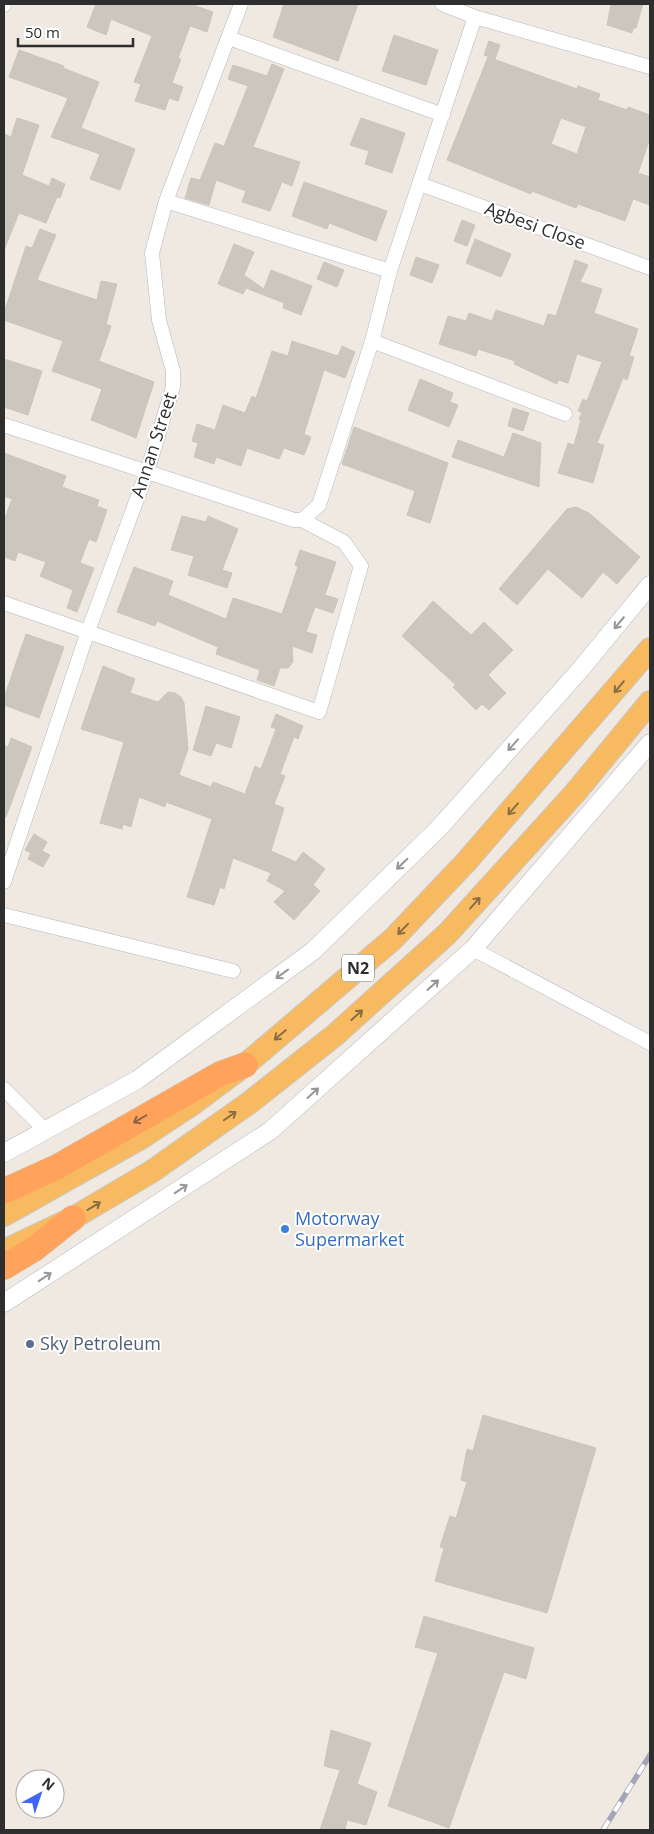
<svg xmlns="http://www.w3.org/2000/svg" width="654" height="1834" font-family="'Open Sans',sans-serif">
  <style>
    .building { fill: #cbc7bf; stroke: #cbc5ba; fill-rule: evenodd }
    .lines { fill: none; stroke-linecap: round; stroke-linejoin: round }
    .minor-casing { stroke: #b4b7c1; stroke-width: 15 }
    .tertiary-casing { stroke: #b4b7c1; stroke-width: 19 }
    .trunk-casing { stroke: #c9c9c9; stroke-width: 24 }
    .motorway-casing { stroke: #c9c9c9; stroke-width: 26 }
    .minor { stroke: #fff; stroke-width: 14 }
    .tertiary { stroke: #fff; stroke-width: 18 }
    .trunk { stroke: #f8ba60; stroke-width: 22 }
    .motorway { stroke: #ffa35c; stroke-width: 25 }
    .rail-casing { stroke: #a3a6b8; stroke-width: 5.5 }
    .rail { stroke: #fff; stroke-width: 4; stroke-dasharray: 11; stroke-linecap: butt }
    .oneway { stroke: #969696 }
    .oneway2 { stroke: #896d44 }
    .oneway3 { stroke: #8c6343 }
    .shop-dot { fill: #3f7fe0; stroke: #fff; stroke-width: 2 }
    .service-dot { fill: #5c6f8a; stroke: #fff; stroke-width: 2 }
    .labels { text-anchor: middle; stroke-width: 4; stroke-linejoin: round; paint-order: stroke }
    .shield { fill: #fff; stroke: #6d6d6d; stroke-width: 1 }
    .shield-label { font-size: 16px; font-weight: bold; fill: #2e2e2e }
    .street-label { font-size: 18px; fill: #2e2e2e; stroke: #fff }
    .shop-label { font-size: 18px; fill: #366cbe; stroke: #fff; text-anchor: start }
    .service-label { font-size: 18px; fill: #4e5e75; stroke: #fff; text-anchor: start }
  </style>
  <rect width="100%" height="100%" fill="#efe9e1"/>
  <path class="building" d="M96 4H190L213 12 207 32 190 26 178 58 181 59 172 83 183 87 178 101 169 98 165 110 135 101 141 84 134 82 152 36 111 19 106 35 87 27Z
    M284 4H358L338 61 273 37Z
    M611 4H643L636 28H633L632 33 607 25Z
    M394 35 438 50 426 85 382 71Z
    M489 41 500 45 495 59 484 55Z
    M19 50 64 66 63 68 99 82 81 128 135 149 120 190 90 179 100 154 51 137 68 98 9 77Z
    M488 57 577 89 578 86 600 94 598 100 627 110 628 107 650 115V138L638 173 650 177V205L633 199 625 221 578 204 576 208 532 191 531 194 447 160ZM561 118 586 127 577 154 551 144Z
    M272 64 284 69 253 147 300 162 292 186 282 182 270 211 242 202 246 191 216 180 209 205 185 198 191 178 200 180 215 143 224 146 248 86 228 79 233 65 267 76Z
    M17 118 39 125 22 175 49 186 52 178 65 184 60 198 57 197 46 223 19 213 4 250V134L11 137Z
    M361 118 405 133 392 173 365 164 369 151 350 145Z
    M304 182 387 211 376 241 329 223 327 229 292 216Z
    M462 220 475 225 467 246 454 241Z
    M40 229 56 235 37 280 97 300 101 281 117 284 106 324 111 326 99 361 154 382 136 438 91 420 102 389 52 371 63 341 4 320V313L26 246 32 248Z
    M475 239 511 254 501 277 466 263Z
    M234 244 254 252 244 275 264 289 271 270 312 286 301 315 283 308 284 303 246 288 243 294 218 284Z
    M416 257 439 265 432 283 410 275Z
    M575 260 588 265 580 282 602 289 594 313 638 329 629 356 634 357 627 380 623 378 597 443 604 445 593 483 558 473 568 443 574 445 581 420 579 419 582 413 578 411 583 399 587 401 602 362 577 354 568 383 558 380 557 384 514 364 515 361 478 349 476 356 439 344 448 316 466 321 469 313 492 321 496 310 544 326 548 314 556 316Z
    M324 262 344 270 337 287 317 279Z
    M292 341 338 356 342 346 355 352 345 378 324 370 304 434 311 437 304 455 284 448 279 459 247 448 241 466 216 457 214 464 194 457 198 443 192 441 197 424 215 430 223 405 245 413 252 396 256 398 272 351 288 356Z
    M4 359 42 371 28 415 4 407Z
    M420 379 453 393 450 402 458 405 449 427 408 410Z
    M513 408 529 413 523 431 508 426Z
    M354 427 448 463 430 523 407 515 415 491 342 464Z
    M513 433 541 443 539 487 452 457 458 440 504 457Z
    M4 453 66 476 62 487 99 500 97 506 107 510 96 542 89 539 80 563 94 568 77 612 67 608 73 590 40 576 46 562 18 552 15 561 4 557V521L12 499 4 496Z
    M576 507 589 513 640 557 617 584 603 572 582 598 548 569 517 605 499 589 567 509Z
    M182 516 206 522 208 516 238 529 222 570 232 573 227 588 188 575 194 556 171 550Z
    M300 550 336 562 325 595 338 599 333 613 315 607 306 632 317 635 312 653 292 646 293 662 288 668H280L274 686 257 680 260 670 216 654 218 647 157 621 155 626 117 612 134 567 173 581 168 595 226 619 233 598 282 614 298 567 295 565Z
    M433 601 471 635 484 622 513 650 488 675 506 693 489 710 482 704 476 710 453 687 456 685 402 636Z
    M26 634 64 647 39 718 4 705V698Z
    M103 666 135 679 130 693 158 702 168 692 175 693 181 697 184 703 188 749 179 775 211 787 213 782 245 794 255 766 261 769 276 729 271 727 276 714 303 726 298 739 294 737 280 774 285 776 274 804 284 808 271 851 296 862 303 852 325 869 313 885 320 891 294 920 274 902 285 891 267 881 271 873 233 858 224 889 220 887 214 905 187 897 212 819 166 802 165 807 139 797 131 827 123 824 122 829 100 823 124 742 81 729Z
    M206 706 240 717 231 748 216 743 211 756 193 750Z
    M11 738 32 747 6 817H4V745L8 747Z
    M34 834 47 842 42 851 50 855 43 867 28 859 31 853 25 850Z
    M483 1415 596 1448 547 1613 435 1581 444 1548 440 1547 450 1516 456 1518 467 1482 461 1480 467 1449 473 1451Z
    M424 1616 534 1648 526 1679 504 1672 449 1828 388 1806 438 1653 415 1647Z
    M331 1730 371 1743 357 1784 377 1792 366 1825 347 1820 345 1830H320L340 1770 324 1766Z"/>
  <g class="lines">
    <defs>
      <path id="minor" d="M442 4 475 17 650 67
        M4 5V4
        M229 38 443 115
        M420 184 650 268
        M166 201 390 271
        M372 341 565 414
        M4 425 294 520H302L344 542 361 566 319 712 4 603
        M302 520 319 505 372 341 390 271 475 17
        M4 882 88 631 147 472 173 387V371L159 320 152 253 166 201 241 4
        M4 915 233 971
        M473 949 650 1043
        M4 1089 46 1131"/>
      <path id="tertiary" d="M4 1153 137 1080 313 951 439 828 580 670 650 585
        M4 1303 270 1131 473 949 650 743"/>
      <path id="trunk" d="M4 1215 141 1138 194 1103 245 1065 393 939 467 861 650 649
        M4 1251 73 1218 151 1172 249 1103 335 1035 447 934 575 793 650 702"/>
      <path id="motorway" d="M4 1191 57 1167 220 1074 245 1065
        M4 1267 34 1249 73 1218"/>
    </defs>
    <use href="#minor" class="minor-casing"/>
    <use href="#tertiary" class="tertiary-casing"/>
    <use href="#trunk" class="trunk-casing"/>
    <use href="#motorway" class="motorway-casing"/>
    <use href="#minor" class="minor"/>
    <use href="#tertiary" class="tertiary"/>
    <use href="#trunk" class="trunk"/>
    <use href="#motorway" class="motorway"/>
    <defs>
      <path id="rail" d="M603 1830 650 1755"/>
    </defs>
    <use href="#rail" class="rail-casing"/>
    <use href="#rail" class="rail"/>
  </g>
  <defs><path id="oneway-shaft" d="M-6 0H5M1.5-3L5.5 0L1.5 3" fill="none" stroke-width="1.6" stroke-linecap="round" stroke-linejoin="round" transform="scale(1.25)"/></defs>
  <g class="oneway">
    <use href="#oneway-shaft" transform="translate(619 623) rotate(130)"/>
    <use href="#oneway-shaft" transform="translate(513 745) rotate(132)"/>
    <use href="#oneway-shaft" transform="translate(402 864) rotate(136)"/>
    <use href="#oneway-shaft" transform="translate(282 974) rotate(144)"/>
    <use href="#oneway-shaft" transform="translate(433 985) rotate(-42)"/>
    <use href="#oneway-shaft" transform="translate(313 1093) rotate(-42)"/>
    <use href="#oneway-shaft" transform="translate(181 1189) rotate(-33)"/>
    <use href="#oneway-shaft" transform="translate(45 1277) rotate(-33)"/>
  </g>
  <g class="oneway2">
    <use href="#oneway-shaft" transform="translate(619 687) rotate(130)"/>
    <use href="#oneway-shaft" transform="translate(513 809) rotate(131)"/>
    <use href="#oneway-shaft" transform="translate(475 903) rotate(-48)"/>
    <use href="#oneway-shaft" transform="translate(403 929) rotate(134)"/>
    <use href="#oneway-shaft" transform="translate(357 1015) rotate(-42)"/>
    <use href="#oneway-shaft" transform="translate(280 1035) rotate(140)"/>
    <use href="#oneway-shaft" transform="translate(230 1116) rotate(-35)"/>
    <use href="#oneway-shaft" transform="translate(94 1206) rotate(-31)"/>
  </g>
  <use class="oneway3" href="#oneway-shaft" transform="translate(140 1119) rotate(150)"/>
  <circle class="shop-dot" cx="285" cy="1229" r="5"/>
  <circle class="service-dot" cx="30" cy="1344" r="5"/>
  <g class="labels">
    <rect class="shield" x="342" y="954.5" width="32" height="27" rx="4"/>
    <g class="shield-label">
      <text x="358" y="974">N2</text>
    </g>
    <g class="street-label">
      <text transform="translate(535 226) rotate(20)" y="6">Agbesi Close</text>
      <text transform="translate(154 445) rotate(-72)" y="6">Annan Street</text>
    </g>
    <g class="shop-label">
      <text x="295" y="1225">Motorway<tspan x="295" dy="21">Supermarket</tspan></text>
    </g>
    <g class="service-label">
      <text x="40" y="1350">Sky Petroleum</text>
    </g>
  </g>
  <rect width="654" height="1834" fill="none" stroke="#2e2e2e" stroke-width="10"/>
  <g transform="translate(40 1794) rotate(40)"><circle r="24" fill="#ffffff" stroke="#ababab"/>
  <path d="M0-4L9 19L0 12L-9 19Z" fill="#4264fb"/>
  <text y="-8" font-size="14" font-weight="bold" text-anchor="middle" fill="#2e2e2e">N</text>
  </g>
  <path d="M18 38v8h115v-8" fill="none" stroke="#2e2e2e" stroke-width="2.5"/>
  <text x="25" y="38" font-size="15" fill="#2e2e2e" stroke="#ffffff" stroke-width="4" paint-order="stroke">50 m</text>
</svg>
